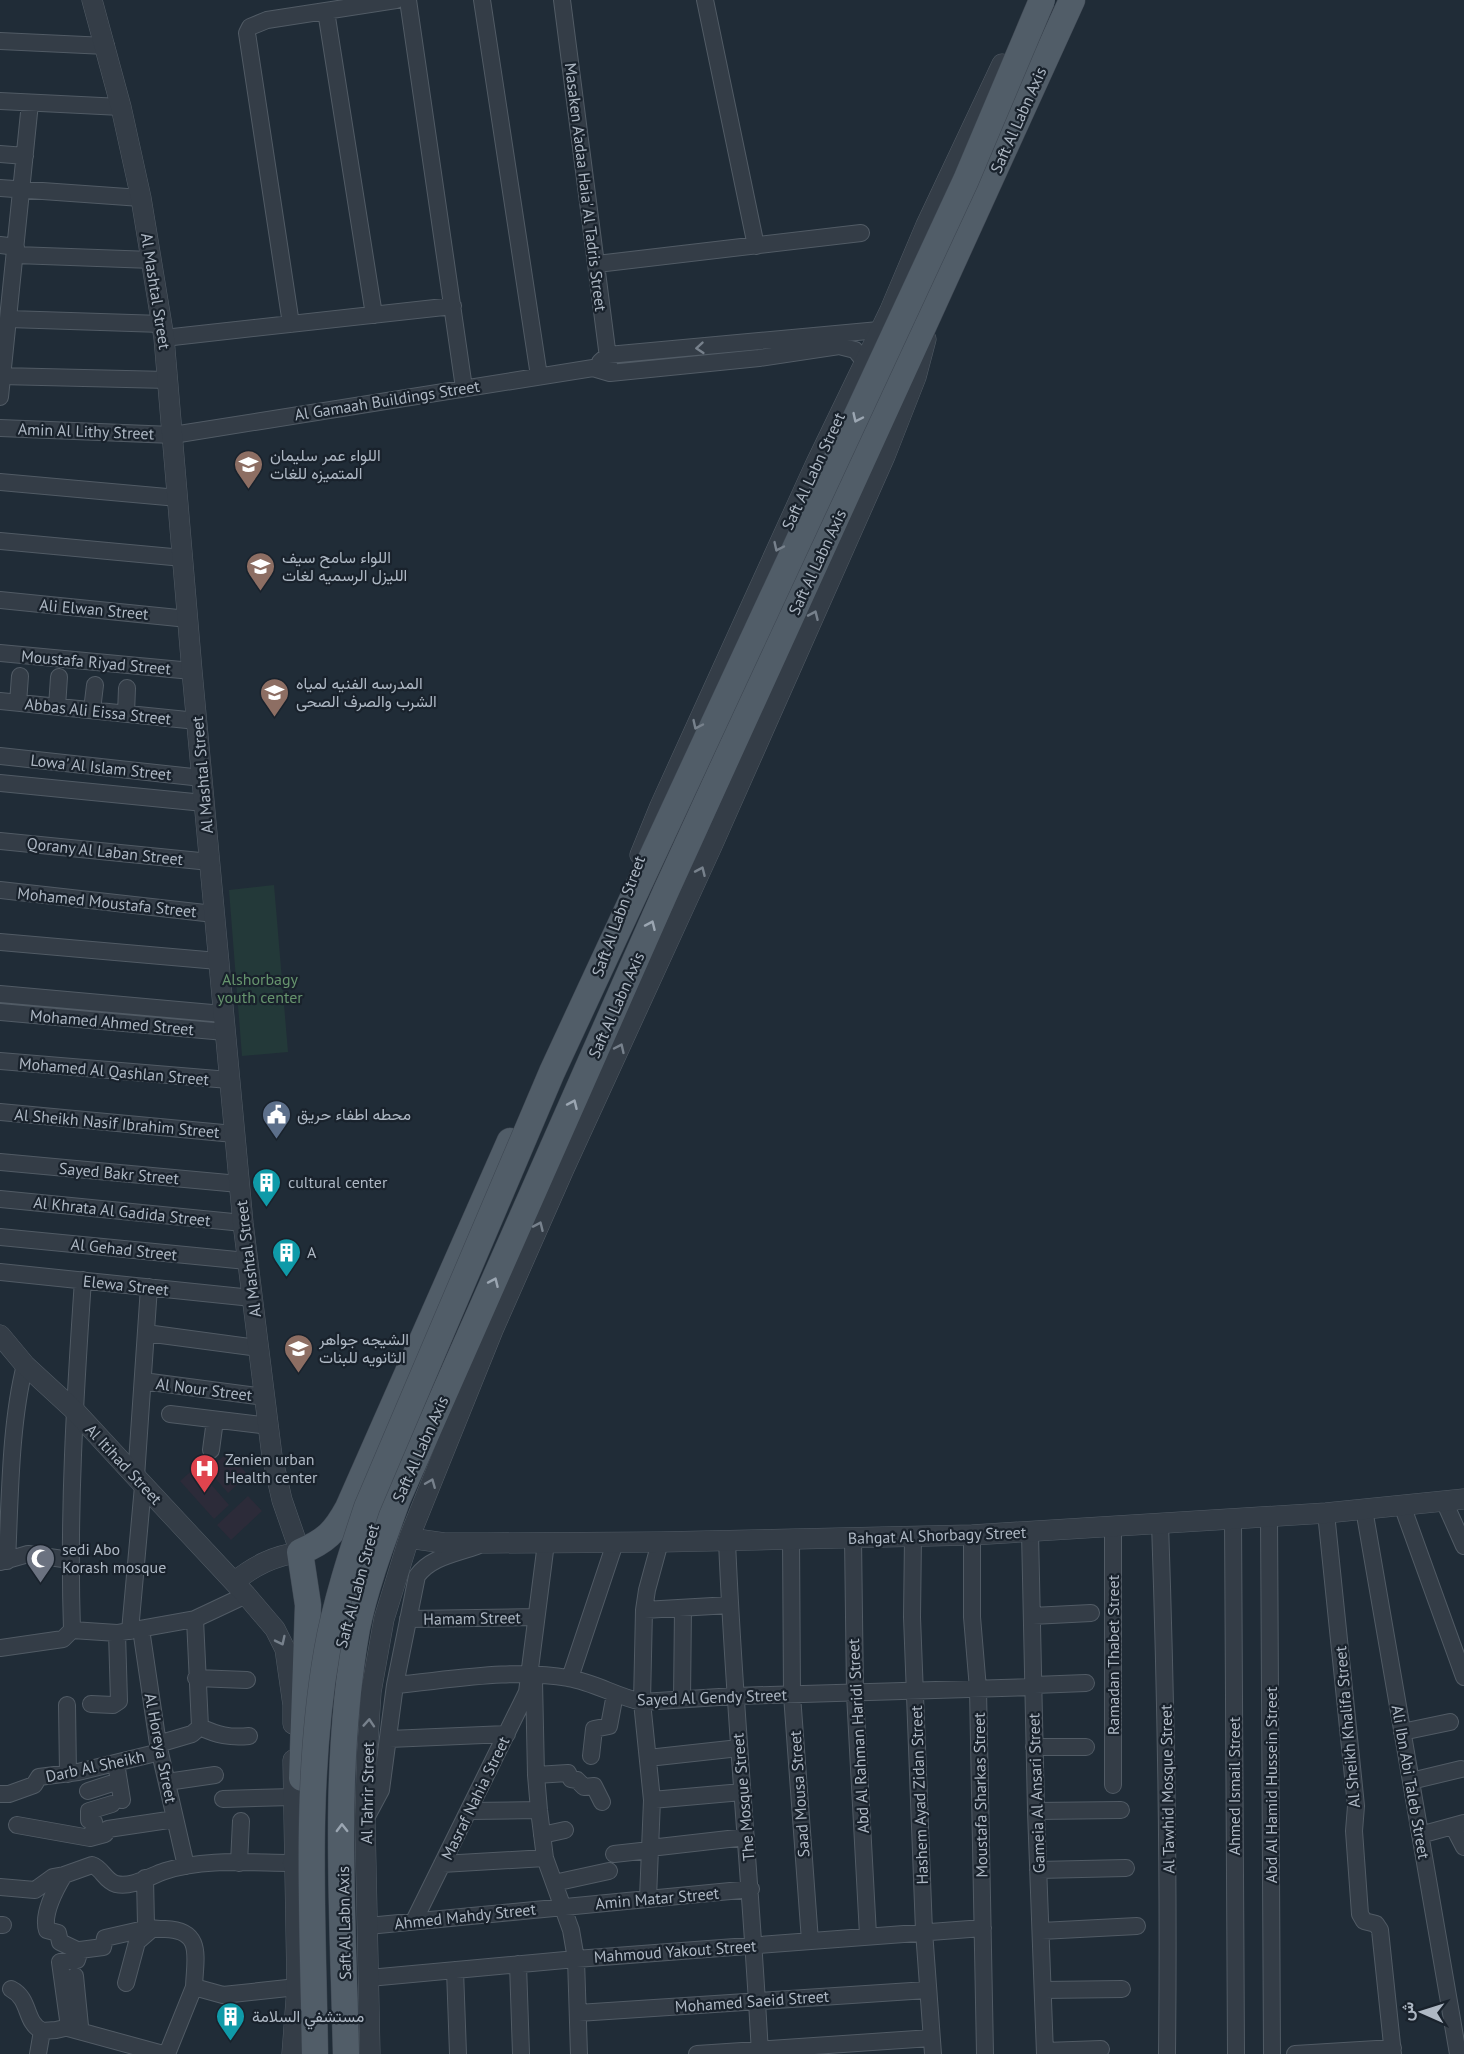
<svg xmlns="http://www.w3.org/2000/svg" width="1464" height="2054" font-family="'PT Sans',Vazirmatn,sans-serif">
  <style>
    .medical { fill: #2c2b39 }
    .green { fill: #233939 }
    .lines { fill: none; stroke-linecap: round; stroke-linejoin: round }
    .minor-casing { stroke: #515b65; stroke-width: 18 }
    .tertiary-casing { stroke: #515b65; stroke-width: 21 }
    .primary-casing { stroke: #3d4651; stroke-width: 27 }
    .minor { stroke: #343d47; stroke-width: 16 }
    .tertiary { stroke: #343d47; stroke-width: 20 }
    .primary { stroke: #515d68; stroke-width: 26 }
    .primary-bridge-casing { stroke: #3d4651; stroke-width: 27; stroke-linecap: butt }
    .primary-bridge { stroke: #515d68; stroke-width: 26 }
    .oneway { stroke: #77818c }
    .oneway2 { stroke: #9ba6b2 }
    .labels { text-anchor: middle; stroke-width: 4.5; stroke-linejoin: round; paint-order: stroke }
    .street-label { font-size: 16px; fill: #aeb8c4; stroke: #19222c }
    .poi-label { font-size: 16px; fill: #aeb8c4; stroke: #19222c; text-anchor: start }
    .park-label { font-size: 16px; fill: #66946d; stroke: #19222c }
  </style>
  <rect width="100%" height="100%" fill="#202c37"/>
  <path class="medical" d="M228 1452 248 1475 228 1493 208 1470Z
    M196 1467 229 1505 214 1519 180 1481Z
    M248 1496 262 1511 231 1540 217 1525Z"/>
  <path class="green" d="M274 885 288 1052 242 1056 229 890Z"/>
  <g class="lines">
    <defs>
      <path id="minor" d="M408 0 464 388
        M482 0 539 376
        M562 0 610 373
        M705 0 756 246
        M326 11 374 315
        M0 41 106 46
        M0 101 121 107
        M0 154 25 156
        M0 188 141 198
        M0 245 16 247
        M16 255 152 260
        M597 264 861 233
        M9 319 162 324
        M291 324 247 33 250 27 267 20 396 0
        M164 338 453 306
        M600 362 608 355 879 330
        M0 376 168 380
        M0 397 30 103
        M0 428 173 435 593 368 610 373 759 358 839 346 855 350 864 361
        M0 482 178 498
        M0 541 183 558
        M0 600 188 619
        M0 653 192 671
        M0 701 197 721
        M18 703 20 676
        M57 707 59 677
        M92 710 95 685
        M126 714 127 688
        M0 756 202 778
        M0 783 204 803
        M0 841 210 862
        M0 890 214 914
        M0 942 218 961
        M0 994 223 1014
        M0 1012 225 1032
        M0 1061 229 1080
        M0 1112 234 1134
        M0 1162 239 1184
        M0 1199 243 1223
        M0 1237 247 1261
        M0 1272 252 1298
        M146 1333 258 1348
        M143 1381 265 1397
        M170 1414 269 1426
        M211 1450 215 1420
        M136 1477 149 1287
        M1444 1501 1464 1546
        M1402 1505 1464 1677
        M1364 1509 1458 2054
        M1326 1513 1356 1806 1354 1831 1360 1914 1364 1921 1376 1924 1380 1930 1393 2054
        M1269 1516 1272 2054
        M1233 1519 1236 2054
        M1160 1523C1166 1700 1169 1877 1167 2054
        M1030 1532 1036 1811 1045 2054
        M972 1535V1617L978 1689 985 2054
        M913 1537 912 1617 924 1931 933 2054
        M853 1538 855 1694 868 1935
        M791 1539 792 1695 810 1941
        M727 1541C734 1712 751 1883 760 2054
        M7 1561C10 1499 10 1424 25 1365
        M0 1562 28 1554 70 1560
        M644 1610 730 1605
        M1032 1616 1091 1613
        M408 1619 536 1617
        M141 1629 158 1744 186 1866
        M72 1630C68 1513 75 1397 83 1280
        M130 1631 143 1486
        M0 1648 63 1639 72 1630 117 1633 195 1619 246 1595
        M196 1678 247 1680
        M570 1678 615 1543
        M534 1681 536 1775 539 1810 545 1858 571 1930 576 1959 579 2054
        M395 1685C450 1680 514 1668 568 1678 594 1682 617 1697 642 1702L735 1696 1033 1687
        M1034 1685 1086 1683
        M682 1699 683 1608
        M91 1704 113 1705 119 1701 117 1633
        M67 1705 68 1774
        M200 1727C217 1735 230 1738 249 1736
        M1402 1732 1450 1722
        M389 1739 507 1734
        M158 1744 192 1734 200 1727 195 1619
        M1034 1747H1086
        M591 1756 594 1729 609 1726 615 1694
        M648 1758 739 1748
        M116 1763 122 1800
        M536 1775 568 1773 571 1779 577 1780 584 1787 594 1786 602 1802
        M1411 1781 1461 1769
        M167 1782 215 1775
        M1113 1785V1526
        M88 1791 119 1781
        M0 1794H9L34 1785 39 1777 78 1772 160 1752
        M223 1799 293 1797
        M652 1800 742 1792
        M469 1811 539 1810
        M1036 1811 1121 1810
        M365 1820 381 1790 395 1685 417 1576C431 1557 455 1554 477 1546
        M17 1825 90 1838 105 1834 108 1829 175 1819
        M1453 1826 1464 1847
        M542 1835 565 1830
        M1420 1835 1464 1823
        M90 1838 95 1826 94 1822 89 1820V1811L112 1804
        M650 1848 746 1837
        M614 1854 650 1850
        M239 1863 241 1821
        M442 1864 545 1858
        M1038 1870 1126 1868
        M64 1875C56 1888 42 1914 47 1930L58 1933 60 1942 79 1951
        M145 1878 146 1925C152 1930 158 1929 165 1929 204 1930 195 1958 194 1987L223 1995 297 1987
        M554 1883 609 1871
        M0 1887 35 1890 53 1877 64 1875 92 1865C102 1868 105 1881 116 1884 132 1888 150 1876 165 1871 205 1858 252 1863 293 1863
        M648 1898 652 1800 642 1702 644 1610 647 1590 660 1542
        M414 1921 527 1692 546 1543
        M0 1925H3
        M368 1926 751 1889
        M1041 1931 1137 1926
        M518 1964 521 2054
        M455 1970 458 2054
        M75 1976 80 2026
        M369 1978 576 1959 983 1928
        M126 1983 137 1942 152 1929
        M11 1989C31 1999 24 2022 42 2031
        M1043 1990 1122 1989
        M578 2013 927 1990
        M68 2028 163 2054
        M1045 2051 1101 2049
        M38 2054 42 2031 56 2030 69 2027 60 1962 77 1960 80 1950 103 1947 105 1938 149 1928
        M167 2054 194 1987
        M697 2054 931 2038
        M1295 2054 1393 2048"/>
      <path id="tertiary" d="M92 0 121 107 141 198 164 338 192 671 243 1223 272 1456 282 1500 300 1552C274 1556 255 1565 234 1582
        M640 855 660 806 816 463 890 310 926 225 1002 64
        M0 1335 25 1365 75 1411 136 1477 246 1595 275 1629 285 1649 293 1705V1724
        M409 1538 444 1543H487L660 1542 972 1535 1326 1513 1464 1499
        M293 1863 309 1830
        M292 2054 297 1987 293 1760
        M370 2054 365 1820 367 1753 371 1692 384 1619 409 1538 493 1330 564 1169 712 846 885 456 916 377 926 339"/>
      <path id="primary" d="M302 1778 308 1605 300 1552C326 1541 335 1532 348 1508L510 1141
        M346 2054C343 1912 332 1768 357 1628 366 1584 383 1540 398 1498L666 891 1072 0"/>
    </defs>
    <use href="#minor" class="minor-casing"/>
    <use href="#tertiary" class="tertiary-casing"/>
    <use href="#primary" class="primary-casing"/>
    <use href="#minor" class="minor"/>
    <use href="#tertiary" class="tertiary"/>
    <use href="#primary" class="primary"/>
    <defs>
      <path id="primary-bridge" d="M315 2054C313 1920 304 1784 327 1651 335 1604 352 1552 367 1507L552 1072 966 180 1042 0"/>
    </defs>
    <use href="#primary-bridge" class="primary-bridge-casing"/>
    <use href="#primary-bridge" class="primary-bridge"/>
  </g>
  <defs><path id="oneway-chevron" d="M-2-3.5L2.5 0L-2 3.5" fill="none" stroke-width="1.6" stroke-linecap="round" stroke-linejoin="round" transform="scale(1.5)"/></defs>
  <g class="oneway">
    <use href="#oneway-chevron" transform="translate(700 348) rotate(175)"/>
    <use href="#oneway-chevron" transform="translate(778 547) rotate(115)"/>
    <use href="#oneway-chevron" transform="translate(814 615) rotate(-66)"/>
    <use href="#oneway-chevron" transform="translate(697 725) rotate(115)"/>
    <use href="#oneway-chevron" transform="translate(701 871) rotate(-66)"/>
    <use href="#oneway-chevron" transform="translate(620 1048) rotate(-65)"/>
    <use href="#oneway-chevron" transform="translate(539 1226) rotate(-66)"/>
    <use href="#oneway-chevron" transform="translate(431 1483) rotate(-68)"/>
    <use href="#oneway-chevron" transform="translate(281 1641) rotate(64)"/>
    <use href="#oneway-chevron" transform="translate(369 1723) rotate(-86)"/>
  </g>
  <g class="oneway2">
    <use href="#oneway-chevron" transform="translate(857 418) rotate(115)"/>
    <use href="#oneway-chevron" transform="translate(651 925) rotate(-66)"/>
    <use href="#oneway-chevron" transform="translate(573 1104) rotate(-66)"/>
    <use href="#oneway-chevron" transform="translate(494 1282) rotate(-66)"/>
    <use href="#oneway-chevron" transform="translate(342 1828) rotate(-91)"/>
  </g>
  <defs>
    <symbol id="school-pin" viewBox="-11 -11 22 30"><path d="M0 17L-7.5 6A9.5 9.5 0 1 1 7.5 6Z" fill="#8d6e63" stroke="#19222c"/><path d="M0-5L7-2L0 1L-7-2ZM-4 1L0 2.5L4 1V4Q0 6-4 4Z" fill="#fff"/></symbol>
    <symbol id="civic-pin" viewBox="-11 -11 22 30"><path d="M0 17L-7.5 6A9.5 9.5 0 1 1 7.5 6Z" fill="#5c6f8a" stroke="#19222c"/><path d="M-.6-6.5H3V-4.5H.6V-3L4-1V1h2V6H-6V1h2V-1L-.6-3ZM-1.2 2.5V6h2.4V2.5Z" fill="#fff"/></symbol>
    <symbol id="building-pin" viewBox="-11 -11 22 30"><path d="M0 17L-7.5 6A9.5 9.5 0 1 1 7.5 6Z" fill="#0f9aa8" stroke="#19222c"/><path d="M-4-6H4V6H1V3H-1V6H-4ZM-2.5-4.3h1.7v1.8h-1.7ZM.8-4.3h1.7v1.8H.8ZM-2.5-1h1.7V.8h-1.7ZM.8-1h1.7V.8H.8Z" fill="#fff"/></symbol>
    <symbol id="hospital-pin" viewBox="-11 -11 22 30"><path d="M0 17L-7.5 6A9.5 9.5 0 1 1 7.5 6Z" fill="#e0444e" stroke="#19222c"/><path d="M-5-5h3v3.5h4V-5h3V5h-3V1.5h-4V5h-3Z" fill="#fff"/></symbol>
    <symbol id="mosque-pin" viewBox="-11 -11 22 30"><path d="M0 17L-7.5 6A9.5 9.5 0 1 1 7.5 6Z" fill="#6b7280" stroke="#19222c"/><path d="M3.5-4.9A6 6 0 1 0 3.5 4.9A5 5 0 1 1 3.5-4.9Z" fill="#fff"/></symbol>
  </defs>
  <g fill-rule="evenodd">
    <use href="#school-pin" x="232" y="448" width="33" height="45"/>
    <use href="#school-pin" x="244" y="550" width="33" height="45"/>
    <use href="#school-pin" x="258" y="676" width="33" height="45"/>
    <use href="#civic-pin" x="260" y="1098" width="33" height="45"/>
    <use href="#building-pin" x="250" y="1166" width="33" height="45"/>
    <use href="#building-pin" x="270" y="1236" width="33" height="45"/>
    <use href="#school-pin" x="282" y="1332" width="33" height="45"/>
    <use href="#hospital-pin" x="188" y="1452" width="33" height="45"/>
    <use href="#mosque-pin" x="24" y="1542" width="33" height="45"/>
    <use href="#building-pin" x="214" y="2000" width="33" height="45"/>
  </g>
  <g class="labels">
    <g class="street-label">
      <text transform="translate(1018 120) rotate(-66)" y="6">Saft Al Labn Axis</text>
      <text transform="translate(586 187) rotate(83)" y="6">Masaken A'adaa Haia' Al Tadris Street</text>
      <text transform="translate(156 291) rotate(81)" y="6">Al Mashtal Street</text>
      <text transform="translate(387 400) rotate(-9)" y="6">Al Gamaah Buildings Street</text>
      <text transform="translate(86 431) rotate(2)" y="6">Amin Al Lithy Street</text>
      <text transform="translate(813 471) rotate(-65)" y="6">Saft Al Labn Street</text>
      <text transform="translate(817 562) rotate(-65)" y="6">Saft Al Labn Axis</text>
      <text transform="translate(94 609) rotate(5)" y="6">Ali Elwan Street</text>
      <text transform="translate(96 662) rotate(5)" y="6">Moustafa Riyad Street</text>
      <text transform="translate(98 711) rotate(6)" y="6">Abbas Ali Eissa Street</text>
      <text transform="translate(101 767) rotate(6)" y="6">Lowa' Al Islam Street</text>
      <text transform="translate(202 775) rotate(-95)" y="6">Al Mashtal Street</text>
      <text transform="translate(105 851) rotate(6)" y="6">Qorany Al Laban Street</text>
      <text transform="translate(107 902) rotate(6)" y="6">Mohamed Moustafa Street</text>
      <text transform="translate(618 916) rotate(-70)" y="6">Saft Al Labn Street</text>
      <text transform="translate(616 1005) rotate(-66)" y="6">Saft Al Labn Axis</text>
      <text transform="translate(112 1022) rotate(5)" y="6">Mohamed Ahmed Street</text>
      <text transform="translate(114 1071) rotate(5)" y="6">Mohamed Al Qashlan Street</text>
      <text transform="translate(117 1123) rotate(5)" y="6">Al Sheikh Nasif Ibrahim Street</text>
      <text transform="translate(119 1173) rotate(5)" y="6">Sayed Bakr Street</text>
      <text transform="translate(122 1211) rotate(6)" y="6">Al Khrata Al Gadida Street</text>
      <text transform="translate(124 1249) rotate(6)" y="6">Al Gehad Street</text>
      <text transform="translate(248 1259) rotate(-97)" y="6">Al Mashtal Street</text>
      <text transform="translate(126 1285) rotate(6)" y="6">Elewa Street</text>
      <text transform="translate(204 1389) rotate(7)" y="6">Al Nour Street</text>
      <text transform="translate(420 1449) rotate(-66)" y="6">Saft Al Labn Axis</text>
      <text transform="translate(124 1464) rotate(47)" y="6">Al Itihad Street</text>
      <text transform="translate(937 1535) rotate(-2)" y="6">Bahgat Al Shorbagy Street</text>
      <text transform="translate(357 1586) rotate(-75)" y="6">Saft Al Labn Street</text>
      <text transform="translate(472 1618) rotate(-1)" y="6">Hamam Street</text>
      <text transform="translate(1113 1655) rotate(-90)" y="6">Ramadan Thabet Street</text>
      <text transform="translate(712 1697) rotate(-2)" y="6">Sayed Al Gendy Street</text>
      <text transform="translate(1347 1727) rotate(-95)" y="6">Al Sheikh Khalifa Street</text>
      <text transform="translate(858 1736) rotate(-93)" y="6">Abd Al Rahman Haridi Street</text>
      <text transform="translate(161 1748) rotate(79)" y="6">Al Horeya Street</text>
      <text transform="translate(95 1766) rotate(-12)" y="6">Darb Al Sheikh</text>
      <text transform="translate(1411 1782) rotate(80)" y="6">Ali Ibn Abi Taleb Street</text>
      <text transform="translate(1271 1785) rotate(-90)" y="6">Abd Al Hamid Hussein Street</text>
      <text transform="translate(1234 1786) rotate(-90)" y="6">Ahmed Ismail Street</text>
      <text transform="translate(1167 1789) rotate(-91)" y="6">Al Tawhid Mosque Street</text>
      <text transform="translate(367 1793) rotate(-89)" y="6">Al Tahrir Street</text>
      <text transform="translate(1036 1793) rotate(-92)" y="6">Gameia Al Ansari Street</text>
      <text transform="translate(799 1794) rotate(-94)" y="6">Saad Mousa Street</text>
      <text transform="translate(919 1795) rotate(-92)" y="6">Hashem Ayad Zidan Street</text>
      <text transform="translate(980 1795) rotate(-91)" y="6">Moustafa Sharkas Street</text>
      <text transform="translate(743 1797) rotate(-95)" y="6">The Mosque Street</text>
      <text transform="translate(475 1798) rotate(-64)" y="6">Masraf Nahia Street</text>
      <text transform="translate(657 1898) rotate(-5)" y="6">Amin Matar Street</text>
      <text transform="translate(465 1916) rotate(-6)" y="6">Ahmed Mahdy Street</text>
      <text transform="translate(344 1923) rotate(-91)" y="6">Saft Al Labn Axis</text>
      <text transform="translate(675 1951) rotate(-4)" y="6">Mahmoud Yakout Street</text>
      <text transform="translate(752 2001) rotate(-4)" y="6">Mohamed Saeid Street</text>
    </g>
    <g class="poi-label">
      <text x="270" y="461">اللواء عمر سليمان<tspan x="270" dy="18">المتميزه للغات</tspan></text>
      <text x="282" y="563">اللواء سامح سيف<tspan x="282" dy="18">الليزل الرسميه لغات</tspan></text>
      <text x="296" y="689">المدرسه الفنيه لمياه<tspan x="296" dy="18">الشرب والصرف الصحى</tspan></text>
      <text x="297" y="1120">محطه اطفاء حريق</text>
      <text x="288" y="1188">cultural center</text>
      <text x="307" y="1258">A</text>
      <text x="319" y="1345">الشيجه جواهر<tspan x="319" dy="18">الثانويه للبنات</tspan></text>
      <text x="225" y="1465">Zenien urban<tspan x="225" dy="18">Health center</tspan></text>
      <text x="62" y="1555">sedi Abo<tspan x="62" dy="18">Korash mosque</tspan></text>
      <text x="252" y="2022">مستشفي السلامة</text>
    </g>
    <g class="park-label">
      <text x="260" y="985">Alshorbagy<tspan x="260" dy="18">youth center</tspan></text>
    </g>
  </g>
  <g transform="translate(1422 2012) rotate(273)" stroke="#19222c" stroke-width="4.5" paint-order="stroke">
  <path d="M0-4.5L10 22L0 15L-10 22Z" fill="#aeb8c4"/>
  <text y="-9" font-size="16" font-weight="bold" text-anchor="middle" fill="#aeb8c4">ش</text>
  </g>
</svg>
